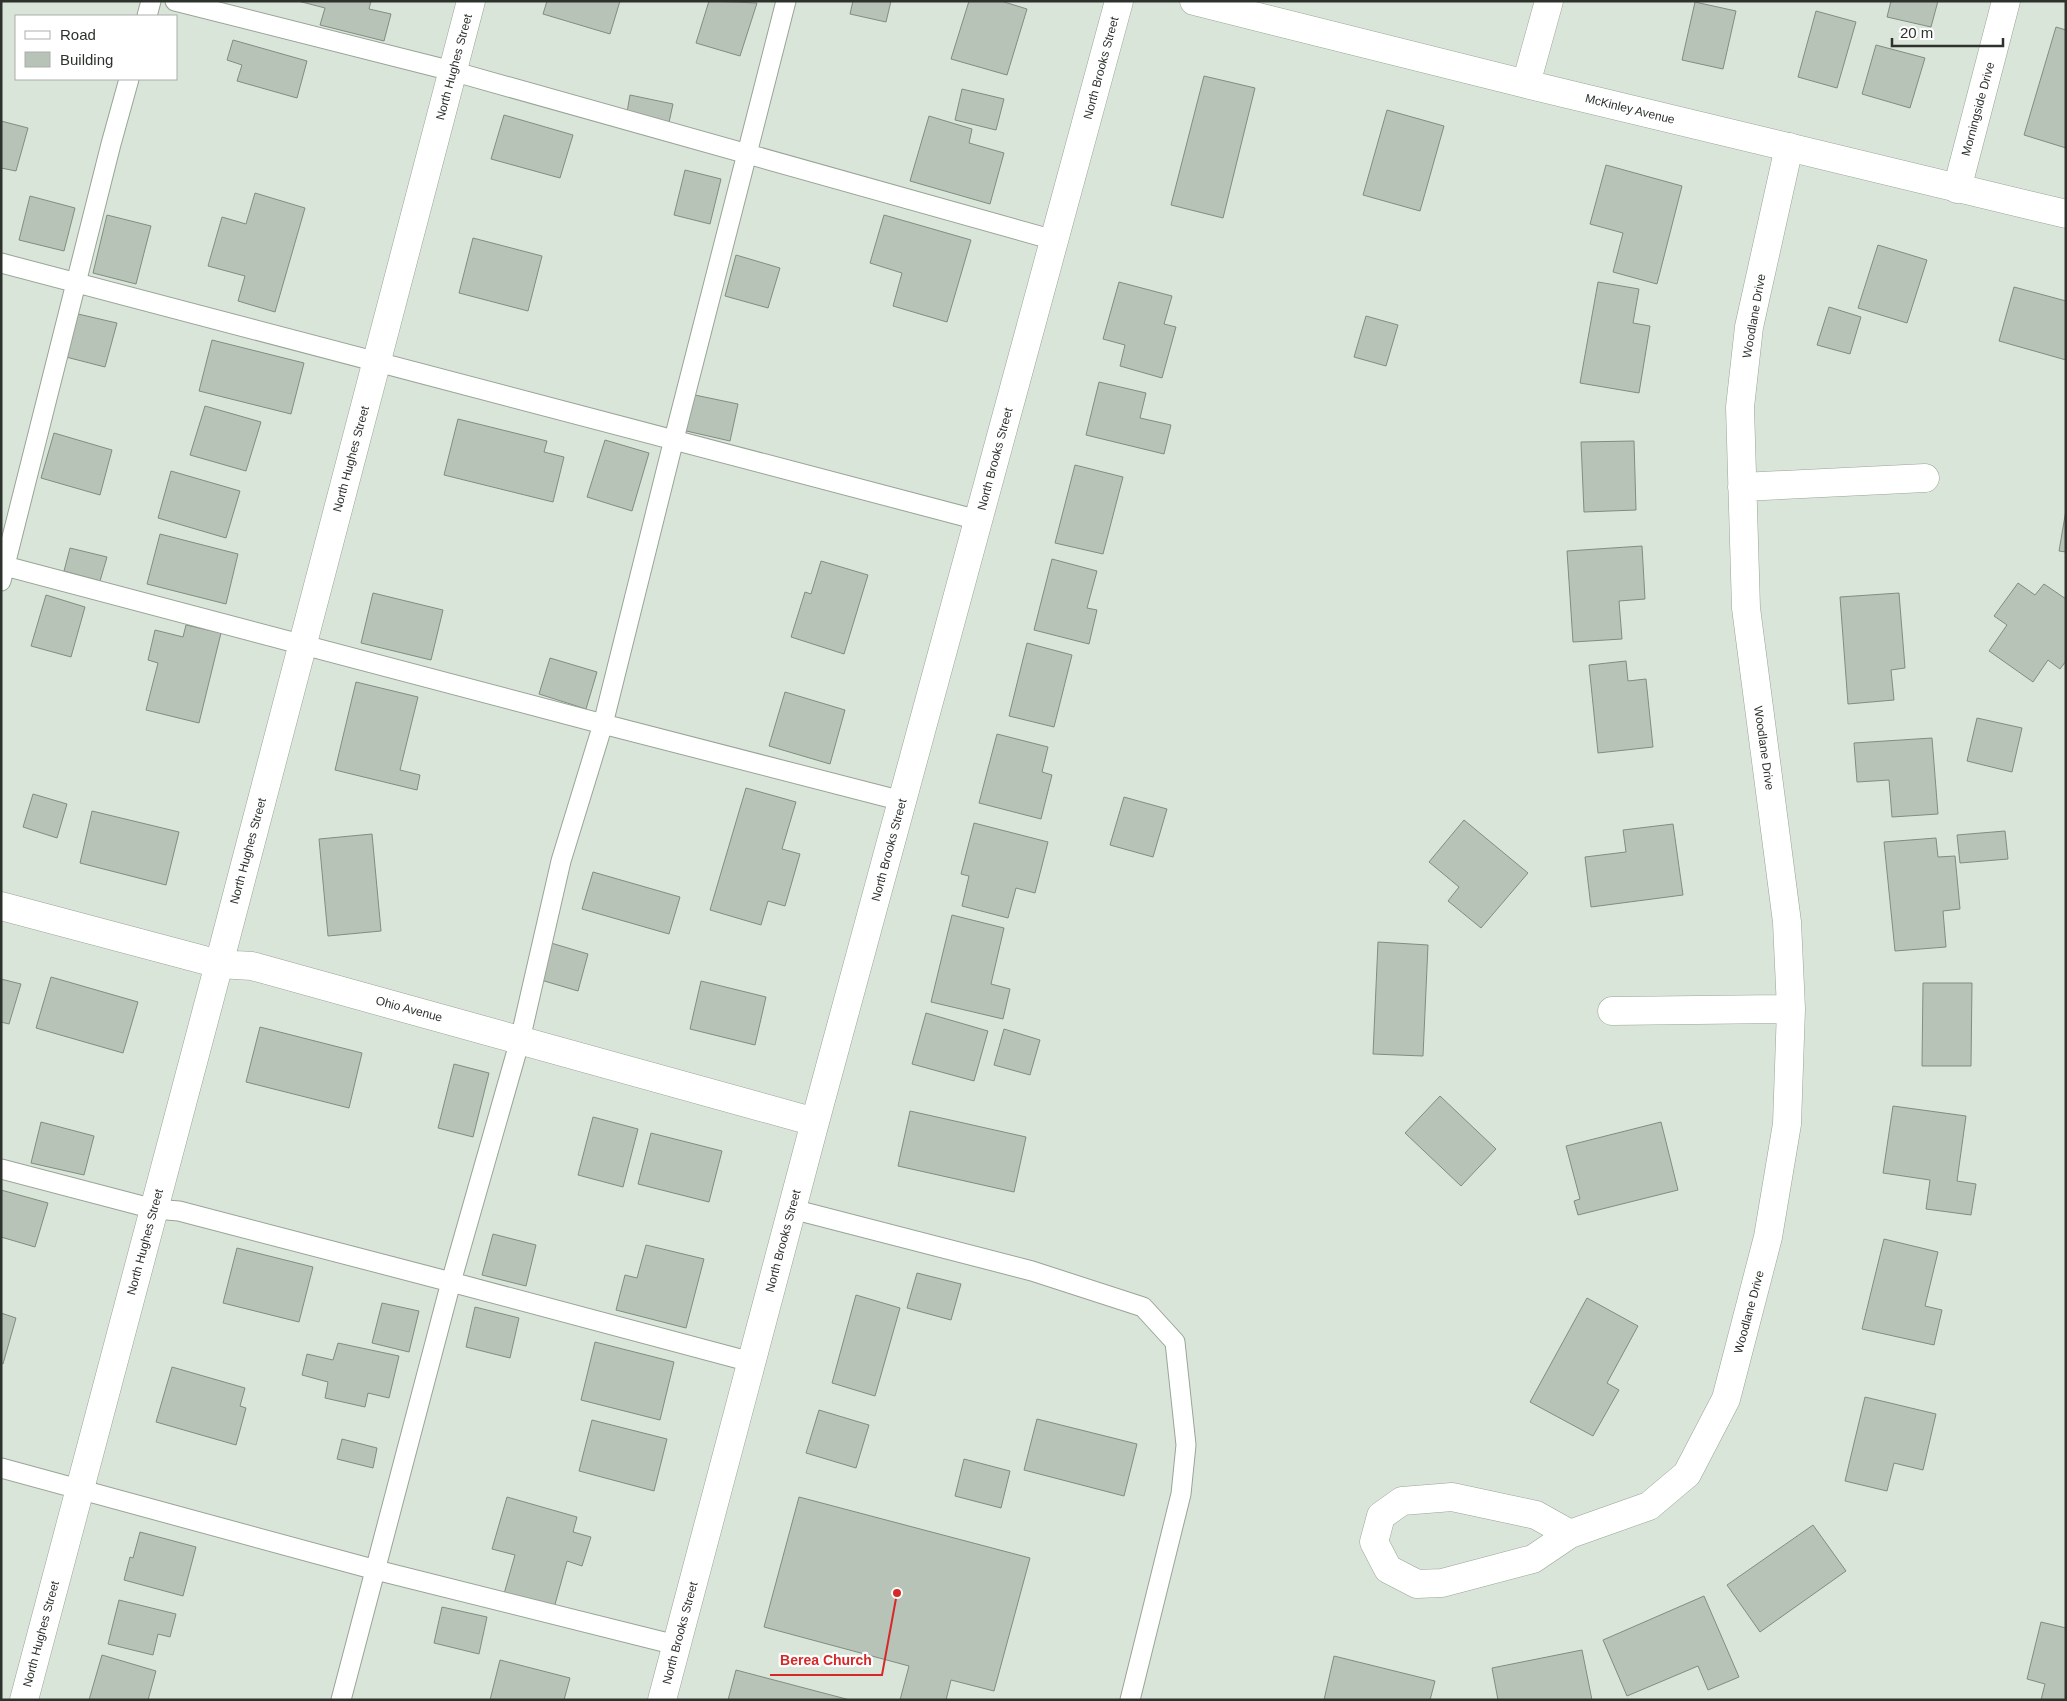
<svg xmlns="http://www.w3.org/2000/svg" width="2067" height="1701" font-family="Helvetica,sans-serif">
  <style>
    .building { fill: #b7c3b6; stroke: #828d81 }
    .lines { fill: none; stroke-linecap: round; stroke-linejoin: round }
    .lane-casing { stroke: #99a497; stroke-width: 21 }
    .street-casing { stroke: #99a497; stroke-width: 29 }
    .secondary-casing { stroke: #99a497; stroke-width: 29 }
    .lane { stroke: #fff; stroke-width: 19 }
    .street { stroke: #fff; stroke-width: 28 }
    .secondary { stroke: #fff; stroke-width: 28 }
    .labels { text-anchor: middle; stroke-width: 4.5; stroke-linejoin: round; paint-order: stroke }
    .street-label { font-size: 12px; fill: #2d322d; stroke: #fff }
    .leader { fill: none; stroke: #d62828; stroke-width: 2 }
    .callout-dot { fill: #d62828; stroke: #fff; stroke-width: 2 }
    .callout-label { font-size: 14px; text-anchor: middle; font-weight: bold; fill: #d62828; stroke: #fff; stroke-width: 4.5; stroke-linejoin: round; paint-order: stroke }
  </style>
  <rect width="100%" height="100%" fill="#d9e5d8"/>
  <path class="building" d="M298 1H371L369 9 391 14 384 41 320 25 325 8Z
    M547 1H620L610 34 543 14Z
    M709 1 757 3 740 56 696 43Z
    M853 1H891L886 22 850 14Z
    M969 1H1001L1027 9 1007 75 951 59Z
    M1891 1H1938L1931 27 1887 17Z
    M1695 2 1736 11 1723 69 1682 60Z
    M1816 11 1856 22 1837 88 1798 77Z
    M2056 27 2066 30V148L2024 135Z
    M233 40 307 61 297 98 237 81 242 65 227 60Z
    M1876 45 1925 58 1910 108 1862 94Z
    M1204 76 1255 88 1223 218 1171 205Z
    M962 89 1004 99 996 130 955 120Z
    M630 95 673 104 668 127 626 118Z
    M1387 110 1444 126 1420 211 1363 195Z
    M504 115 573 135 560 178 491 159Z
    M929 116 972 129 969 143 1004 153 990 204 910 181Z
    M1 121 28 128 16 171 1 168Z
    M1606 165 1682 186 1657 284 1613 272 1623 233 1590 224Z
    M685 170 721 179 710 224 674 215Z
    M255 193 305 208 275 312 238 301 245 276 208 266 222 217 246 224Z
    M30 196 75 208 64 251 19 240Z
    M107 215 151 226 136 284 93 273Z
    M884 215 971 240 947 322 893 306 902 273 870 263Z
    M473 238 542 256 528 311 459 293Z
    M1878 245 1927 260 1907 323 1858 308Z
    M736 255 780 268 768 308 725 296Z
    M1119 282 1172 296 1164 324 1176 327 1162 378 1120 366 1125 345 1103 339Z
    M1598 282 1639 289 1633 323 1650 326 1639 393 1580 383Z
    M2014 287 2066 301V360L1999 341Z
    M1829 307 1861 317 1850 354 1817 345Z
    M78 314 117 323 105 367 66 357Z
    M1366 316 1398 325 1386 366 1354 357Z
    M212 340 304 363 291 414 199 391Z
    M1099 382 1146 393 1140 418 1171 425 1164 454 1086 435Z
    M690 394 738 404 730 441 682 430Z
    M205 406 261 422 246 471 190 455Z
    M458 419 547 441 544 452 564 457 553 502 444 475Z
    M54 433 112 450 100 495 41 478Z
    M605 440 649 453 632 511 587 497Z
    M1634 441 1636 510 1584 512 1581 442Z
    M1075 465 1123 477 1103 554 1055 543Z
    M171 471 240 491 226 538 158 518Z
    M2066 510V552L2059 551Z
    M160 534 238 554 226 604 147 584Z
    M1642 546 1645 599 1619 601 1622 639 1573 642 1567 551Z
    M70 548 107 557 100 581 64 571Z
    M1052 559 1097 571 1087 608 1097 610 1089 644 1034 630Z
    M821 561 868 575 844 654 791 637 805 592 811 594Z
    M2018 583 2035 595 2044 584 2066 599V661L2060 669 2048 660 2033 682 1989 651 2007 625 1994 616Z
    M373 593 443 610 431 660 361 643Z
    M1899 593 1905 668 1891 670 1894 700 1848 704 1840 597Z
    M46 595 85 607 71 657 31 646Z
    M186 625 221 633 199 723 146 710 158 663 148 660 155 630 183 637Z
    M1027 643 1072 655 1054 727 1009 716Z
    M550 658 597 672 586 709 539 694Z
    M1626 661 1628 681 1646 679 1653 747 1598 753 1589 665Z
    M356 682 418 697 400 770 420 775 417 790 335 770Z
    M785 692 845 710 830 764 769 746Z
    M1977 718 2022 728 2012 772 1967 761Z
    M997 734 1048 747 1042 772 1052 775 1041 819 979 803Z
    M1932 738 1938 814 1892 817 1889 780 1857 782 1854 743Z
    M746 788 796 802 782 849 800 854 785 906 768 901 761 925 710 910Z
    M33 794 67 804 57 838 23 827Z
    M1124 797 1167 809 1153 857 1110 845Z
    M92 811 179 832 166 885 80 863Z
    M1464 820 1528 873 1481 928 1448 901 1459 887 1429 862Z
    M974 823 1048 842 1035 893 1016 888 1008 918 962 906 969 876 961 874Z
    M1673 824 1683 895 1591 907 1585 857 1626 852 1623 830Z
    M2005 831 2008 859 1960 863 1957 835Z
    M372 834 381 931 328 936 319 839Z
    M1936 838 1938 857 1955 856 1960 909 1943 911 1946 947 1895 951 1884 842Z
    M593 872 680 897 669 934 582 909Z
    M952 915 1004 928 991 984 1010 989 1003 1019 931 1002Z
    M1378 942 1428 945 1423 1056 1373 1054Z
    M551 943 588 954 578 991 541 980Z
    M51 977 138 1002 123 1053 36 1028Z
    M1 979 21 984 9 1024 1 1022Z
    M701 981 766 997 755 1045 690 1029Z
    M1923 983H1972L1971 1066H1922Z
    M926 1013 988 1031 974 1081 912 1064Z
    M260 1027 362 1053 349 1108 246 1082Z
    M1004 1029 1040 1040 1030 1075 994 1065Z
    M454 1064 489 1073 473 1137 438 1128Z
    M1440 1096 1496 1149 1461 1186 1405 1133Z
    M1893 1106 1966 1116 1957 1181 1976 1184 1971 1215 1926 1209 1930 1180 1883 1173Z
    M910 1111 1026 1137 1014 1192 898 1166Z
    M593 1117 638 1129 623 1187 578 1175Z
    M41 1122 94 1136 84 1175 31 1163Z
    M1661 1122 1678 1190 1578 1215 1574 1201 1580 1199 1566 1146Z
    M651 1133 722 1151 709 1202 638 1184Z
    M1 1190 48 1203 35 1247 1 1237Z
    M493 1234 536 1245 526 1286 482 1275Z
    M1884 1239 1938 1252 1925 1306 1942 1310 1934 1345 1862 1329Z
    M646 1245 704 1259 686 1328 616 1310 625 1275 637 1278Z
    M237 1248 313 1267 299 1322 223 1303Z
    M917 1273 961 1284 951 1320 907 1308Z
    M856 1295 900 1308 875 1396 832 1383Z
    M1587 1298 1638 1326 1607 1383 1619 1390 1593 1436 1530 1402Z
    M382 1303 419 1311 409 1352 372 1343Z
    M475 1307 519 1318 510 1358 466 1347Z
    M1 1313 16 1318 3 1364 1 1363Z
    M595 1342 674 1362 660 1420 581 1400Z
    M338 1343 399 1356 389 1398 368 1393 365 1407 325 1398 328 1382 302 1375 307 1354 333 1360Z
    M172 1367 245 1388 240 1406 246 1408 236 1445 156 1422Z
    M1865 1397 1936 1414 1923 1470 1894 1463 1887 1491 1845 1481Z
    M819 1410 869 1425 856 1468 806 1453Z
    M1037 1419 1137 1444 1124 1496 1024 1470Z
    M592 1420 667 1439 654 1491 579 1471Z
    M342 1439 377 1448 373 1468 337 1459Z
    M964 1459 1010 1471 1001 1508 955 1496Z
    M507 1497 577 1517 573 1532 591 1537 582 1566 567 1561 554 1608 504 1594 515 1555 492 1549Z
    M799 1497 1030 1558 994 1691 951 1680 946 1700H900L909 1666 764 1627Z
    M1813 1525 1846 1571 1760 1632 1727 1585Z
    M140 1532 196 1547 183 1596 124 1580 130 1557 133 1558Z
    M1704 1596 1739 1677 1708 1690 1698 1666 1627 1696 1603 1640Z
    M119 1600 176 1614 170 1637 158 1634 153 1655 108 1644Z
    M442 1607 487 1617 479 1654 434 1643Z
    M2041 1622 2066 1628V1700H2041L2045 1684 2027 1679Z
    M1582 1650 1592 1700H1498L1492 1668Z
    M102 1655 156 1671 148 1700H89Z
    M1334 1656 1435 1681 1430 1700H1324Z
    M500 1660 570 1678 564 1700H490Z
    M736 1670 850 1700H728Z"/>
  <g class="lines">
    <defs>
      <path id="lane" d="M175 1 452 71 1054 240
        M147 16 151 1
        M1 263 978 520
        M1 565 603 724 902 801
        M1 581 111 144 129 79
        M1 1169 154 1209 179 1211 451 1282 751 1362
        M792 1209 1032 1271 1143 1307 1175 1342 1186 1445 1181 1494 1130 1700
        M1 1468 376 1570 676 1645
        M341 1700 451 1282 520 1040 561 861 603 724 674 439 786 1"/>
      <path id="street" d="M1957 189 2006 1
        M1742 487 1925 478
        M1 906 219 964 252 966 815 1122
        M1612 1011 1791 1009
        M1570 1534 1533 1559 1442 1583 1417 1584 1388 1569 1374 1542 1381 1516 1402 1501 1452 1497 1536 1515 1570 1534 1649 1506 1687 1474 1726 1399 1768 1237 1787 1124 1791 1009 1787 922 1746 608 1740 407 1749 327 1789 147
        M24 1700 219 964 471 1
        M662 1700 815 1122 1119 1"/>
      <path id="secondary" d="M1194 1 1526 84 2066 214
        M1526 84 1549 1"/>
    </defs>
    <use href="#lane" class="lane-casing"/>
    <use href="#street" class="street-casing"/>
    <use href="#secondary" class="secondary-casing"/>
    <use href="#lane" class="lane"/>
    <use href="#street" class="street"/>
    <use href="#secondary" class="secondary"/>
  </g>
  <g class="labels">
    <g class="street-label">
      <text transform="translate(454 67) rotate(-75)" y="4">North Hughes Street</text>
      <text transform="translate(1101 68) rotate(-75)" y="4">North Brooks Street</text>
      <text transform="translate(1630 109) rotate(14)" y="4">McKinley Avenue</text>
      <text transform="translate(1978 109) rotate(-75)" y="4">Morningside Drive</text>
      <text transform="translate(1754 316) rotate(-80)" y="4">Woodlane Drive</text>
      <text transform="translate(351 459) rotate(-75)" y="4">North Hughes Street</text>
      <text transform="translate(995 459) rotate(-75)" y="4">North Brooks Street</text>
      <text transform="translate(1764 748) rotate(82)" y="4">Woodlane Drive</text>
      <text transform="translate(889 850) rotate(-75)" y="4">North Brooks Street</text>
      <text transform="translate(248 851) rotate(-75)" y="4">North Hughes Street</text>
      <text transform="translate(409 1009) rotate(15)" y="4">Ohio Avenue</text>
      <text transform="translate(783 1241) rotate(-75)" y="4">North Brooks Street</text>
      <text transform="translate(145 1242) rotate(-75)" y="4">North Hughes Street</text>
      <text transform="translate(1749 1312) rotate(-75)" y="4">Woodlane Drive</text>
      <text transform="translate(680 1633) rotate(-75)" y="4">North Brooks Street</text>
      <text transform="translate(41 1634) rotate(-75)" y="4">North Hughes Street</text>
    </g>
  </g>
  <path class="leader" d="M897 1593L882 1675H770"/>
  <circle class="callout-dot" cx="897" cy="1593" r="5"/>
  <g class="callout-label">
    <text x="826" y="1665">Berea Church</text>
  </g>
  <rect width="2067" height="1701" fill="none" stroke="#2d322d" stroke-width="5"/>
  <rect x="15" y="15" width="162" height="65" fill="#ffffff" stroke="#abadab"/>
  <rect x="25" y="31" width="25" height="8" fill="#ffffff" stroke="#abadab"/>
  <text x="60" y="40" font-size="15" fill="#2d322d">Road</text>
  <rect x="25" y="52" width="25" height="15" fill="#b7c3b6" stroke="#abadab"/>
  <text x="60" y="65" font-size="15" fill="#2d322d">Building</text>
  <path d="M1892 38v8h111v-8" fill="none" stroke="#2d322d" stroke-width="2.5"/>
  <text x="1900" y="38" font-size="15" fill="#2d322d" stroke="#ffffff" stroke-width="4" paint-order="stroke">20 m</text>
</svg>
